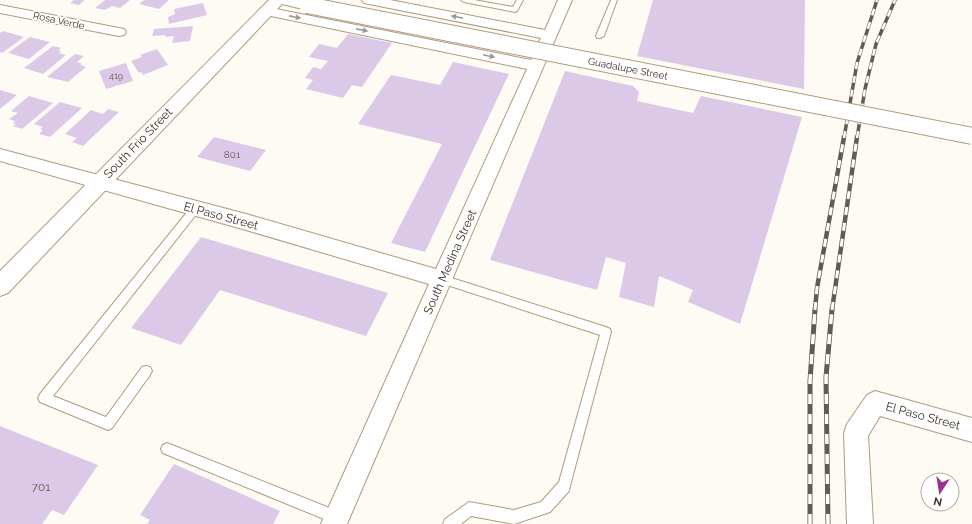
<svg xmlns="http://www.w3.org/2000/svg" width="972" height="524" font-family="Raleway,sans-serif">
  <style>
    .building { fill: #dcc9e8 }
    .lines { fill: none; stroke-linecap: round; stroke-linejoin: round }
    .lane-casing { stroke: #af9b7e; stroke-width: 2 }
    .street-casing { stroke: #af9b7e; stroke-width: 2 }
    .secondary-casing { stroke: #af9b7e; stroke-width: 2 }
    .lane { fill: #fff; fill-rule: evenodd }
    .street { fill: #fff; fill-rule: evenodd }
    .secondary { fill: #fff; fill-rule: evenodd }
    .rail-far2-casing { stroke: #635b51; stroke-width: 3.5 }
    .rail-far1-casing { stroke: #635b51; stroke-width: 4.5 }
    .rail-casing { stroke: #635b51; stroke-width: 5 }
    .rail-far2 { stroke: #fff; stroke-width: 2.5; stroke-dasharray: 7; stroke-linecap: butt }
    .rail-far1 { stroke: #fff; stroke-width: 3; stroke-dasharray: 8; stroke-linecap: butt }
    .rail { stroke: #fff; stroke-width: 3.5; stroke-dasharray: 10; stroke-linecap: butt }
    .secondary-bridge-casing { stroke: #af9b7e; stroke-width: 18; stroke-linecap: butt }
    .secondary-bridge { stroke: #fff; stroke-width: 16 }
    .oneway { fill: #9e9993 }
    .labels { text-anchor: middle; stroke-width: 3.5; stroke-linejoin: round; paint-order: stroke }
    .far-number-label { font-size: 9px; fill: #645857 }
    .far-street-label { font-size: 10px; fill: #3c3327; stroke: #fff }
    .number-label { font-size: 10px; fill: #645857 }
    .street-label { font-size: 12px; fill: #3c3327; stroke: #fff }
    .near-number-label { font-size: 12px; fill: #645857 }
  </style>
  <rect width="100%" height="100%" fill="#fefaf4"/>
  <path class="building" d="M74 0H85L79 5 70 3Z
    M105 0H130L120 8 112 6 105 10 95 8Z
    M144 0H169L159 9 139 4Z
    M653 0H805L804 89 637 56Z
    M203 3 207 15 169 24 168 17 175 14 174 9Z
    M193 26 190 41 172 43 174 36 165 37 166 35 152 36 154 29Z
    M3 31 24 37 2 53 0 52V33Z
    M348 34 392 43 362 87 352 85 343 98 306 89 313 80 305 78 313 67 321 69 328 61 309 57 319 44 337 48Z
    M30 37 50 42 29 59 8 53Z
    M53 46 61 48 58 50 61 51 59 53 66 55 43 74 24 68Z
    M157 49 168 65 143 75 141 72 139 73 131 61 142 57 140 55Z
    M75 54 84 56 77 62 82 64 80 65 86 67 68 82 47 77Z
    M453 62 509 74 425 252 391 243 442 144 358 124 391 75 440 85Z
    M126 63 133 81 106 89 99 71Z
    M565 71 633 86 639 92 637 101 693 113 701 96 802 117 740 324 688 302 693 290 659 276 654 307 619 297 626 263 606 257 597 290 490 260Z
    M0 90 17 95 0 109Z
    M29 96 53 103 22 129 13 126 16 124 13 123 15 121 9 119 18 113 11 111Z
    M60 102 82 108 50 137 39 134 43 130 40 129 43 127 34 124Z
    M108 109 119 112 83 146 72 142 77 138 65 134 91 110 103 114Z
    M214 137 266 150 250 171 197 157Z
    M201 237 388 293 366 336 220 290 181 345 131 328Z
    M0 426 98 465 64 515 52 510 42 524H0Z
    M174 464 280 511 273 524H147L150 520 140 515Z"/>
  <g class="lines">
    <defs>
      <path id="lane" d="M461 0H474L513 7 517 0H523L517 11 515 12 464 2Z
        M611 0H617L604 36 600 38H597L596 36Z
        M195 205 200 209 198 212 53 396 106 417 142 367 146 366 150 367 152 371 150 375 112 428 108 430 40 402 38 398 40 394 192 206Z
        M442 275 606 327 610 329 611 332 570 486 569 491 550 512 514 524 471 516 461 524H443L445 519 469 502 514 510 541 502 559 482 600 335 438 282 437 279 438 276Z
        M167 443 342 513 344 518 342 523 336 524 163 453 161 449 163 445Z"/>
      <path id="street" d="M362 0H390L545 30 558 0H572L347 524H321L429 284 246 230 0 161V149L246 214 436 269 527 69 266 15 261 14 259 11 261 8 266 7 531 60 541 38 369 4 364 3Z
        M0 5 119 28 124 29 126 32 124 35 119 36 0 13Z
        M875 391 972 418V442L880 416 868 436 873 524H847L844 433 847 424 867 395Z"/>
      <path id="secondary" d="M269 0H305L312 2 315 5 312 8 307 10 282 4 8 293 0 296V271Z"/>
    </defs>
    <use href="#lane" class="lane-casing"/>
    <use href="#street" class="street-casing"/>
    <use href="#secondary" class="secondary-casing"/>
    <use href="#lane" class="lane"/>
    <use href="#street" class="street"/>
    <use href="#secondary" class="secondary"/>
    <defs>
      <path id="rail-far2" d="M844 138 857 63 877 0
        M857 138 865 89 876 44 895 0"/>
      <path id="rail-far1" d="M815 310 817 288 844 137
        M832 310 857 137"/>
      <path id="rail" d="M810 524V381L815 309
        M828 524 826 377 832 309"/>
    </defs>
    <use href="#rail-far2" class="rail-far2-casing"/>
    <use href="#rail-far1" class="rail-far1-casing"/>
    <use href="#rail" class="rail-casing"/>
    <use href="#rail-far2" class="rail-far2"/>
    <use href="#rail-far1" class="rail-far1"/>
    <use href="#rail" class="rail"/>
    <defs>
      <path id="secondary-bridge" d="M307 5 972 136"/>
    </defs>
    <use href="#secondary-bridge" class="secondary-bridge-casing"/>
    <use href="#secondary-bridge" class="secondary-bridge"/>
  </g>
  <defs><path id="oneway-solid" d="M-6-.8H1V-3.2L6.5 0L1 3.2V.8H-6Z"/></defs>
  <g class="oneway">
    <use href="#oneway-solid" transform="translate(295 17) rotate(11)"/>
    <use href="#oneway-solid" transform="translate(457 17) rotate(-169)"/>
    <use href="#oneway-solid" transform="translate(362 30) rotate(11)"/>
    <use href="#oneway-solid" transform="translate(489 56) rotate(12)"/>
  </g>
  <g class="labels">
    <g class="far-number-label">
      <text x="116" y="79">419</text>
    </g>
    <g class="far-street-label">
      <text transform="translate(59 20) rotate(12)" y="4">Rosa Verde</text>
      <text transform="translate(628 68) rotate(11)" y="4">Guadalupe Street</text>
    </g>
    <g class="number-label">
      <text x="232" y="158">801</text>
    </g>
    <g class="street-label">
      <text transform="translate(138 143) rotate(-46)" y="4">South Frio Street</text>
      <text transform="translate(221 216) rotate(15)" y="4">El Paso Street</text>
      <text transform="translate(450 262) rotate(-66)" y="4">South Medina Street</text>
      <text transform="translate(923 416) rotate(15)" y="4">El Paso Street</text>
    </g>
    <g class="near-number-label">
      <text x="41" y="491">701</text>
    </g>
  </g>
  <g transform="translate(940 492) rotate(192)"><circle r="19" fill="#ffffff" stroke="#b1ada9"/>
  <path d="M0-3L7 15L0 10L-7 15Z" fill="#9e3190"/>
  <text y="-6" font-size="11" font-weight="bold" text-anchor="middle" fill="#3c3327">N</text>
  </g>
</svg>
